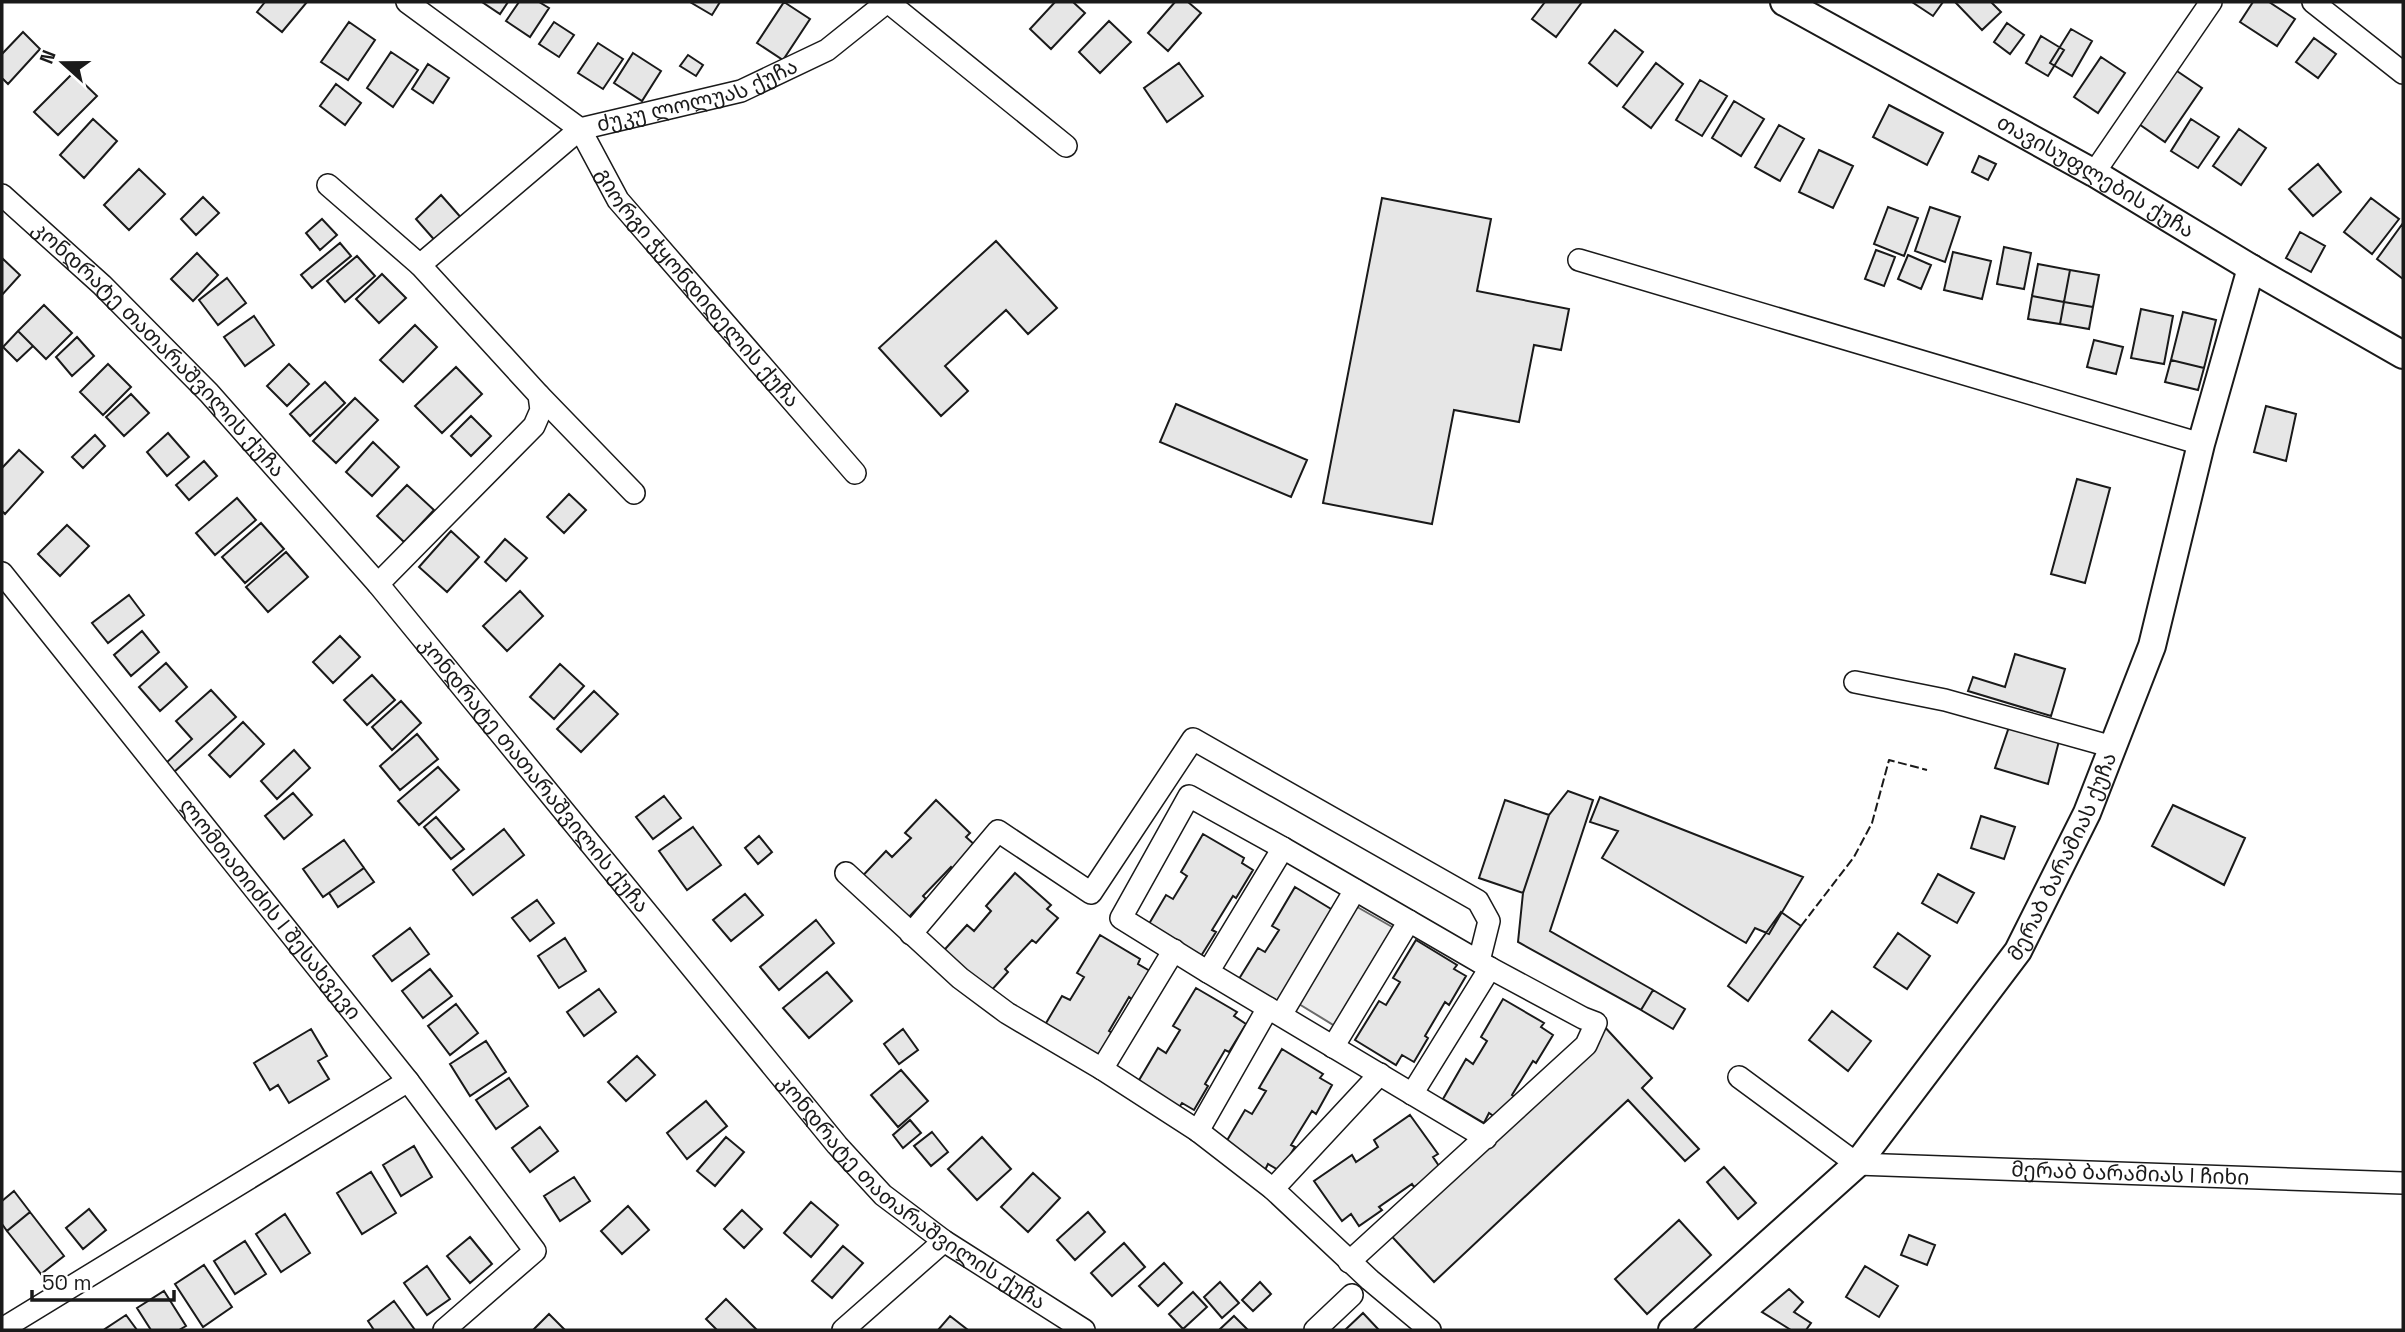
<svg xmlns="http://www.w3.org/2000/svg" width="2405" height="1332" font-family="'Space Grotesk','Noto Sans Georgian',sans-serif">
  <style>
    .built { fill: #ededed; stroke: #6a6a6a; stroke-width: 2 }
    .building { fill: #e6e6e6; stroke: #1a1a1a; stroke-width: 2 }
    .lines { fill: none; stroke-linecap: round; stroke-linejoin: round }
    .minor-casing { stroke: #1a1a1a; stroke-width: 24 }
    .major-casing { stroke: #1a1a1a; stroke-width: 30 }
    .minor { stroke: #fff; stroke-width: 21 }
    .major { stroke: #fff; stroke-width: 26 }
    .fence { stroke: #1a1a1a; stroke-width: 2; stroke-dasharray: 9 3.5; stroke-linecap: butt }
    .labels { text-anchor: middle; stroke-width: 5; stroke-linejoin: round; paint-order: stroke }
    .street-label { font-size: 21px; fill: #1a1a1a; stroke: #fff }
  </style>
  <rect width="100%" height="100%" fill="#fff"/>
  <path class="built" d="M1352 904 1394 928 1335 1026 1294 1001Z"/>
  <path class="building" d="M265 2H307L282 32 257 12Z
    M482 2H508L500 14Z
    M519 2H539L549 8 530 37 506 21Z
    M690 2H720L712 15Z
    M784 2 810 19 783 60 757 43Z
    M1055 2H1073L1085 13 1051 49 1030 29Z
    M1175 2H1188L1201 13 1168 51 1148 33Z
    M1545 2H1582L1556 37 1532 19Z
    M1912 2H1943L1933 16Z
    M1957 2H1991L2001 12 1982 30 1956 3Z
    M2253 2H2269L2295 19 2277 46 2240 22Z
    M1109 21 1131 42 1100 73 1079 52Z
    M349 22 375 40 348 80 321 62Z
    M554 22 574 35 559 57 539 44Z
    M2007 23 2024 35 2010 54 1994 42Z
    M2071 29 2092 41 2072 76 2050 63Z
    M1615 30 1643 52 1617 86 1589 63Z
    M23 32 40 49 8 84 2 78V54Z
    M2041 36 2064 50 2048 76 2026 63Z
    M2314 38 2336 54 2318 78 2296 62Z
    M598 43 623 59 603 89 578 73Z
    M391 52 418 70 393 107 367 88Z
    M633 53 661 71 642 101 614 83Z
    M688 55 703 65 696 76 680 66Z
    M2101 57 2125 73 2098 113 2074 97Z
    M1179 63 1203 96 1167 122 1144 88Z
    M1656 63 1683 84 1651 128 1623 107Z
    M428 64 449 78 433 103 412 89Z
    M2174 69 2202 88 2165 142 2136 122Z
    M73 73 97 96 58 135 34 112Z
    M1700 80 1727 96 1702 136 1676 120Z
    M336 84 361 103 345 125 320 106Z
    M1734 101 1764 119 1741 156 1712 138Z
    M1889 105 1943 133 1927 165 1873 137Z
    M93 119 117 141 84 178 60 155Z
    M2191 119 2219 137 2198 168 2171 151Z
    M1779 125 1804 139 1780 181 1755 167Z
    M2239 129 2266 148 2241 185 2213 166Z
    M1819 150 1853 166 1833 208 1799 192Z
    M1979 156 1996 164 1988 180 1972 172Z
    M2318 164 2341 192 2313 216 2289 189Z
    M139 169 165 194 129 230 104 205Z
    M441 195 464 221 438 244 416 219Z
    M203 197 219 213 196 235 181 219Z
    M1382 198 1491 219 1477 291 1569 309 1561 350 1534 345 1519 422 1454 410 1432 524 1323 503Z
    M2371 198 2399 219 2372 254 2344 232Z
    M1888 207 1918 218 1904 256 1874 244Z
    M1930 207 1960 217 1945 262 1915 251Z
    M322 219 337 235 320 250 306 233Z
    M2403 223V279L2377 259Z
    M2300 232 2325 246 2311 272 2286 258Z
    M996 241 1057 308 1028 334 1006 310 945 366 968 391 941 416 879 348Z
    M340 243 351 256 312 288 301 275Z
    M2004 247 2031 253 2024 289 1997 284Z
    M1876 250 1895 257 1884 286 1865 279Z
    M1953 252 1991 261 1982 299 1944 290Z
    M197 253 218 275 193 301 171 279Z
    M1908 255 1931 265 1921 289 1898 279Z
    M357 256 375 276 345 302 327 281Z
    M2 258 20 275 2 295Z
    M2038 264 2070 270 2064 302 2032 296Z
    M2070 270 2099 275 2093 307 2064 302Z
    M382 274 406 298 379 323 356 299Z
    M227 278 246 303 218 325 199 300Z
    M2032 296 2064 302 2060 324 2028 319Z
    M2064 302 2093 307 2089 329 2060 324Z
    M44 305 72 333 46 359 18 331Z
    M2141 309 2173 316 2164 364 2131 358Z
    M2183 312 2216 320 2204 368 2171 360Z
    M254 316 274 345 245 366 224 337Z
    M415 325 437 347 403 382 380 360Z
    M18 331 33 346 17 361 3 347Z
    M77 337 94 356 72 376 56 357Z
    M2094 340 2123 347 2116 374 2087 367Z
    M2171 360 2204 368 2198 390 2165 382Z
    M108 364 131 387 103 415 80 392Z
    M289 364 309 384 287 406 267 386Z
    M456 367 482 394 442 433 415 406Z
    M325 382 345 403 310 436 290 414Z
    M131 394 149 413 124 436 106 417Z
    M355 398 378 420 336 463 313 441Z
    M1176 404 1307 460 1291 497 1160 442Z
    M2266 406 2296 414 2286 461 2254 452Z
    M471 416 491 436 471 456 451 436Z
    M168 433 189 457 167 476 147 452Z
    M95 435 105 446 83 468 72 457Z
    M373 442 399 467 372 496 346 472Z
    M19 450 43 472 5 514 2 511V468Z
    M204 461 217 476 189 500 176 485Z
    M2077 479 2110 488 2085 583 2051 574Z
    M407 485 434 510 404 542 377 516Z
    M569 494 586 510 564 533 547 517Z
    M237 498 256 520 215 555 196 533Z
    M261 523 284 549 245 583 222 557Z
    M67 525 89 546 60 576 38 554Z
    M451 531 479 557 447 592 419 567Z
    M505 539 527 558 506 581 485 562Z
    M286 552 308 577 268 612 246 587Z
    M520 591 543 616 507 651 483 626Z
    M129 595 144 615 108 643 92 623Z
    M142 631 159 652 131 676 114 655Z
    M340 636 360 657 333 683 313 662Z
    M2015 654 2065 669 2051 716 1968 691 1973 677 2005 687Z
    M166 663 187 687 160 711 139 687Z
    M560 664 584 686 554 719 530 697Z
    M372 675 395 700 367 725 344 700Z
    M211 690 236 717 174 772 166 763 192 739 176 721Z
    M594 691 618 714 581 752 557 729Z
    M401 701 421 723 392 750 372 727Z
    M243 722 264 744 230 777 209 755Z
    M2009 727 2059 741 2048 784 1995 768Z
    M417 734 438 759 400 790 380 766Z
    M294 750 310 768 277 799 261 781Z
    M438 767 459 790 419 825 398 801Z
    M1568 791 1593 800 1550 931 1653 990 1641 1010 1518 942 1523 893 1549 815Z
    M293 793 312 815 284 839 265 816Z
    M664 796 681 818 653 839 636 817Z
    M1600 797 1803 877 1769 934 1755 928 1746 943 1602 858 1618 831 1590 822Z
    M936 800 970 833 966 837 977 847 954 870 951 867 923 896 926 899 907 919 854 885 886 851 892 857 911 838 905 833Z
    M1505 800 1549 815 1523 893 1479 878Z
    M2173 805 2245 838 2224 885 2152 846Z
    M1981 816 2015 827 2004 859 1971 848Z
    M436 817 464 849 451 859 424 827Z
    M693 827 721 865 687 890 659 851Z
    M504 829 524 855 473 895 453 870Z
    M1203 834 1244 858 1242 863 1253 870 1236 898 1233 896 1212 930 1216 932 1201 956 1143 934 1166 895 1173 899 1187 876 1181 872Z
    M759 836 772 852 758 864 745 848Z
    M344 840 364 868 323 897 303 869Z
    M364 868 374 882 338 907 329 893Z
    M1015 873 1051 905 1047 909 1058 918 1036 943 1032 940 1005 969 1008 972 990 992 936 959 967 925 974 931 991 911 986 906Z
    M1938 874 1974 893 1957 923 1922 903Z
    M1295 887 1336 912 1275 1012 1234 987 1258 948 1265 952 1279 930 1272 926Z
    M745 894 763 915 731 941 713 920Z
    M537 900 554 923 530 941 512 918Z
    M1781 912 1801 926 1748 1001 1728 986Z
    M816 920 834 943 779 990 760 967Z
    M410 928 429 954 392 981 373 956Z
    M1898 933 1930 956 1907 989 1874 967Z
    M1100 935 1140 959 1138 964 1150 971 1133 1000 1129 997 1109 1031 1112 1033 1098 1057 1039 1035 1062 996 1070 1000 1084 977 1077 973Z
    M565 938 586 971 559 988 538 956Z
    M1416 940 1457 965 1454 969 1466 976 1449 1005 1445 1002 1425 1036 1428 1038 1414 1062 1402 1055 1396 1065 1355 1040 1379 1001 1386 1005 1400 982 1393 978Z
    M430 969 452 996 423 1018 402 991Z
    M827 972 852 1001 809 1038 783 1008Z
    M1196 988 1237 1012 1234 1016 1246 1024 1229 1052 1225 1050 1205 1084 1208 1086 1194 1110 1182 1103 1176 1112 1135 1087 1158 1048 1166 1053 1180 1030 1173 1026Z
    M599 989 616 1012 584 1036 567 1012Z
    M1653 990 1685 1009 1673 1029 1641 1010Z
    M1503 999 1544 1023 1541 1027 1553 1035 1536 1063 1533 1061 1512 1095 1515 1097 1501 1121 1489 1113 1484 1123 1443 1099 1466 1059 1473 1064 1487 1041 1481 1037Z
    M456 1004 478 1033 450 1055 428 1026Z
    M1832 1011 1871 1041 1848 1071 1809 1040Z
    M1602 1024 1652 1078 1642 1088 1699 1149 1685 1161 1628 1100 1434 1282 1384 1228Z
    M311 1029 327 1056 318 1061 329 1079 289 1103 278 1085 270 1090 254 1063Z
    M903 1029 918 1050 899 1064 884 1044Z
    M486 1041 506 1072 470 1096 450 1064Z
    M1282 1049 1323 1074 1320 1078 1332 1085 1316 1114 1312 1111 1291 1145 1295 1147 1280 1171 1268 1164 1263 1174 1222 1149 1245 1110 1252 1114 1266 1091 1259 1088Z
    M637 1056 655 1075 626 1101 608 1082Z
    M901 1070 928 1101 898 1127 871 1095Z
    M509 1078 528 1106 496 1129 476 1100Z
    M706 1101 727 1126 687 1159 667 1133Z
    M1410 1115 1438 1154 1433 1157 1441 1169 1414 1187 1412 1184 1379 1207 1382 1210 1359 1226 1351 1214 1342 1221 1314 1181 1352 1155 1356 1162 1378 1147 1374 1140Z
    M910 1120 921 1133 903 1148 893 1135Z
    M540 1127 558 1151 530 1172 512 1148Z
    M932 1132 948 1152 931 1166 914 1146Z
    M726 1137 744 1152 715 1186 697 1171Z
    M982 1137 1011 1169 977 1200 948 1169Z
    M414 1146 432 1177 401 1196 383 1165Z
    M1724 1167 1756 1203 1738 1219 1707 1182Z
    M371 1172 396 1213 362 1234 337 1193Z
    M1033 1173 1060 1198 1028 1232 1001 1207Z
    M574 1177 590 1201 560 1221 544 1196Z
    M14 1191 30 1212 7 1231 2 1224V1201Z
    M811 1202 838 1225 811 1257 784 1233Z
    M628 1206 649 1230 622 1254 601 1231Z
    M89 1209 106 1230 83 1249 66 1228Z
    M742 1210 762 1229 744 1248 724 1229Z
    M30 1212 64 1256 41 1274 7 1231Z
    M1088 1212 1105 1232 1075 1260 1057 1240Z
    M285 1214 310 1253 281 1272 256 1234Z
    M1679 1220 1711 1255 1647 1314 1615 1279Z
    M1909 1235 1935 1245 1927 1265 1901 1255Z
    M470 1237 492 1264 470 1283 447 1256Z
    M245 1241 266 1274 235 1294 214 1261Z
    M1124 1243 1145 1267 1112 1296 1091 1273Z
    M843 1246 863 1263 832 1298 812 1281Z
    M1164 1263 1182 1283 1158 1306 1139 1286Z
    M204 1265 232 1307 203 1327 175 1284Z
    M427 1266 450 1299 427 1315 404 1283Z
    M1865 1266 1898 1286 1879 1317 1846 1297Z
    M1220 1282 1239 1303 1222 1318 1204 1297Z
    M1260 1282 1271 1294 1253 1311 1242 1300Z
    M1789 1289 1803 1302 1794 1312 1811 1323 1806 1330H1791L1762 1312Z
    M164 1291 186 1326 179 1330H151L137 1308Z
    M1193 1292 1207 1307 1183 1329 1169 1314Z
    M726 1299 757 1330H717L706 1319Z
    M394 1301 415 1330H374L368 1321Z
    M1363 1313 1379 1330H1345Z
    M549 1314 565 1330H533Z
    M126 1315 137 1330H106L105 1329Z
    M950 1316 968 1330H938Z
    M1234 1316 1248 1330H1219Z"/>
  <g class="lines">
    <defs>
      <g id="minor">
        <path id="s1" d="M407 2 580 129 618 200 855 473"/>
        <path d="M888 2 1066 146"/>
        <path d="M2313 2 2403 73"/>
        <path d="M2094 173 2211 2"/>
        <path d="M328 185 420 265"/>
        <path id="s2" d="M2 195 102 285 209 393 378 584 837 1145 883 1195 944 1241 1084 1330"/>
        <path d="M1579 260 2201 444"/>
        <path d="M539 395 634 493"/>
        <path id="s3" d="M2 573 408 1081 535 1251 444 1330"/>
        <path id="s4" d="M378 584 534 426 541 410 539 395 420 265 580 129 741 91 827 50 887 2"/>
        <path d="M1855 682 1945 700 2113 747"/>
        <path d="M846 873 960 978 1007 1013 1102 1069 1198 1131 1273 1189 1370 1280 1430 1330"/>
        <path d="M911 934 998 831 1091 893 1193 739 1478 901 1489 921 1479 961"/>
        <path d="M1208 972 1121 918 1189 796 1283 848"/>
        <path d="M1281 1015 1355 890"/>
        <path d="M1333 1047 1409 921"/>
        <path d="M1102 1069 1174 950"/>
        <path id="s5" d="M1739 1077 1857 1164 2403 1183"/>
        <path d="M1412 1094 1490 968"/>
        <path d="M1198 1131 1268 1008"/>
        <path d="M1273 1189 1380 1074"/>
        <path d="M1349 1262 1586 1045 1596 1023 1583 1018 1490 968 1283 848 1208 972 1486 1138"/>
        <path d="M2 1329 408 1081"/>
        <path d="M843 1330 944 1241"/>
        <path d="M1315 1330 1352 1295"/>
      </g>
      <g id="major">
        <path id="s6" d="M1784 2 2094 173 2251 268 2403 355"/>
        <path id="s7" d="M1672 1330 1857 1164 2018 951 2087 813 2152 646 2201 444 2251 268"/>
      </g>
    </defs>
    <use href="#minor" class="minor-casing"/>
    <use href="#major" class="major-casing"/>
    <use href="#minor" class="minor"/>
    <use href="#major" class="major"/>
    <path class="fence" d="M1801 926 1854 857 1872 823 1889 760 1927 770"/>
  </g>
  <g class="labels">
    <g class="street-label">
      <text dy="7" stroke="none"><textPath href="#s4" startOffset="763">ძუკუ ლოლუას ქუჩა</textPath></text>
      <text dy="7" stroke="none"><textPath href="#s6" startOffset="357">თავისუფლების ქუჩა</textPath></text>
      <text dy="7" stroke="none"><textPath href="#s1" startOffset="413">გიორგი ჭყონდიდელის ქუჩა</textPath></text>
      <text dy="7" stroke="none"><textPath href="#s2" startOffset="220">კონდრატე თათარაშვილის ქუჩა</textPath></text>
      <text dy="7" stroke="none"><textPath href="#s2" startOffset="788">კონდრატე თათარაშვილის ქუჩა</textPath></text>
      <text dy="7" stroke="none"><textPath href="#s7" startOffset="620">მერაბ ბარამიას ქუჩა</textPath></text>
      <text dy="7" stroke="none"><textPath href="#s3" startOffset="430">ლომთათიძის I შესახვევი</textPath></text>
      <text dy="7" stroke="none"><textPath href="#s5" startOffset="420">მერაბ ბარამიას I ჩიხი</textPath></text>
      <text dy="7" stroke="none"><textPath href="#s2" startOffset="1354">კონდრატე თათარაშვილის ქუჩა</textPath></text>
    </g>
  </g>
  <rect width="2405" height="1332" fill="none" stroke="#1a1a1a" stroke-width="7"/>
  <g transform="translate(63 63) rotate(291)" stroke="#ffffff" stroke-width="5" paint-order="stroke">
  <path d="M0-5L12 26L0 18L-12 26Z" fill="#1a1a1a"/>
  <text y="-10" font-size="19" font-weight="bold" text-anchor="middle" fill="#1a1a1a">N</text>
  </g>
  <path d="M32 1290v10h142v-10" fill="none" stroke="#1a1a1a" stroke-width="3.5"/>
  <text x="42" y="1290" font-size="21" fill="#1a1a1a" stroke="#ffffff" stroke-width="5" paint-order="stroke">50 m</text>
</svg>
